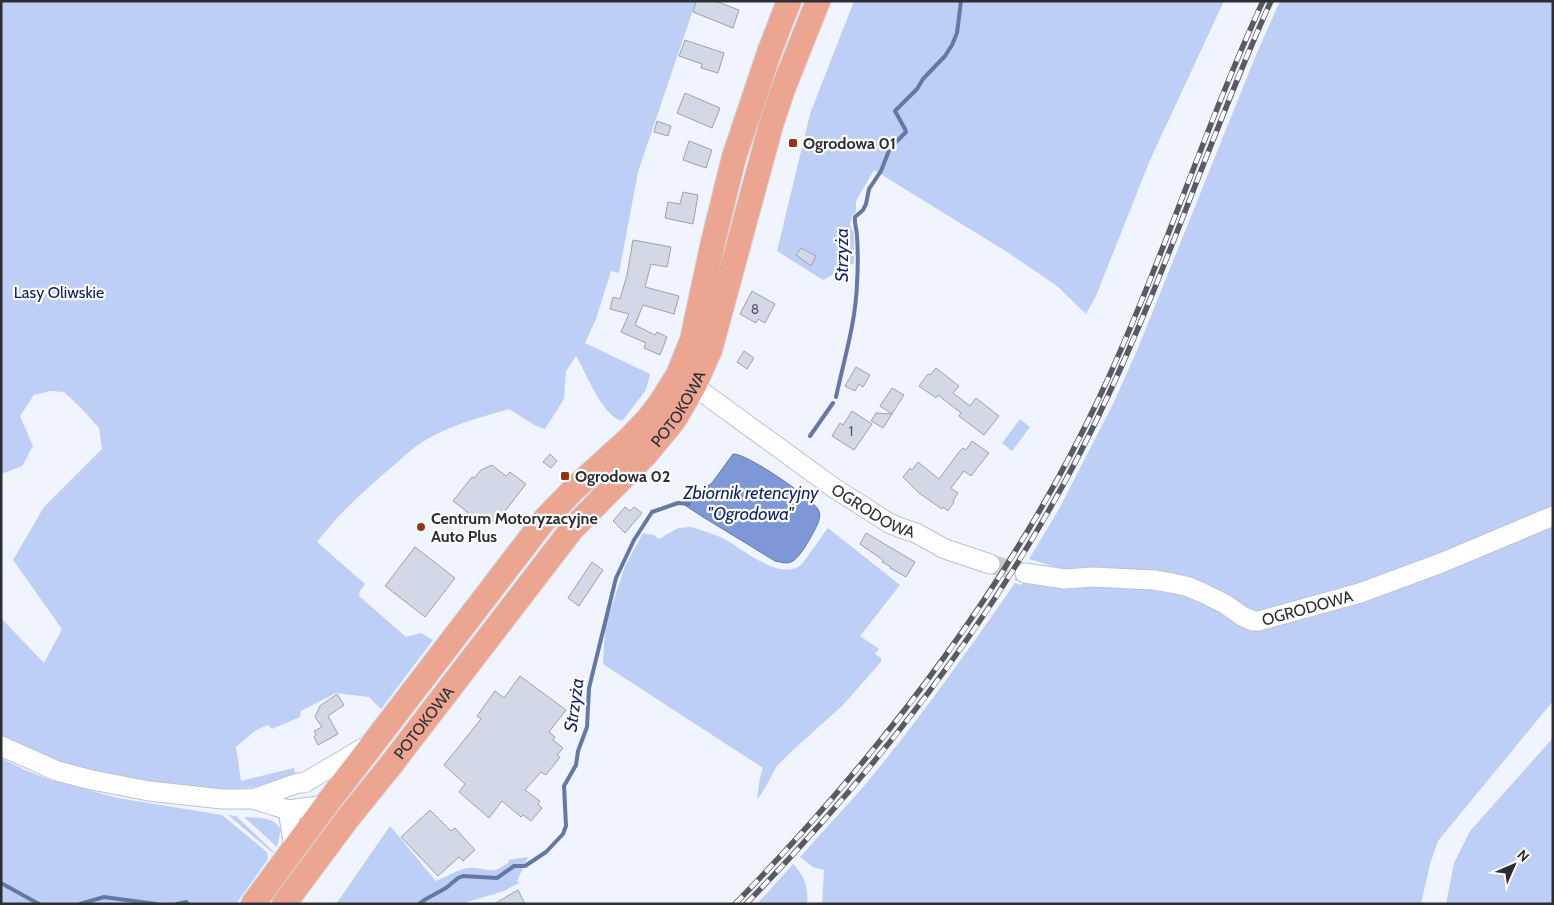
<svg xmlns="http://www.w3.org/2000/svg" width="1554" height="905" font-family="Cabin,sans-serif">
  <style>
    .green { fill: #becff7 }
    .water { fill: #7e97d6; stroke: #6578a5 }
    .lines { fill: none; stroke-linecap: round; stroke-linejoin: round }
    .stream { stroke: #6578a5; stroke-width: 4 }
    .building { fill: #d2d8e6; stroke: #9ba1ae }
    .minor-tunnel { stroke: #c8ccd6; stroke-width: 19; stroke-dasharray: 19 9; stroke-linecap: butt }
    .minor-casing { stroke: #bcc1cf; stroke-width: 21 }
    .major-casing { stroke: #d5d5d6; stroke-width: 26 }
    .minor { stroke: #fff; stroke-width: 19 }
    .major { stroke: #eca591; stroke-width: 24 }
    .rail-casing { stroke: #585b62; stroke-width: 5.5 }
    .rail { stroke: #fff; stroke-width: 4; stroke-dasharray: 11; stroke-linecap: butt }
    .poi-dot { fill: #993210; stroke: #fff; stroke-width: 2 }
    .labels { text-anchor: middle; stroke-width: 4.5; stroke-linejoin: round; paint-order: stroke }
    .number-label { font-size: 14px; fill: #565860 }
    .poi-label { font-size: 16px; font-weight: bold; fill: #2c2e34; stroke: #fff; text-anchor: start }
    .park-label { font-size: 16px; fill: #0e2069; stroke: #fff }
    .street-label { font-size: 16px; fill: #2c2e34; stroke: #fff }
    .water-label { font-size: 18px; font-style: italic; fill: #12256d; stroke: #fff }
  </style>
  <rect width="100%" height="100%" fill="#eff4ff"/>
  <path class="green" d="M1 1H696L638 172 619 273 611 271 596 319 585 343 650 374 646 390 622 421C602 416 586 372 576 356L566 371 564 399 545 429 536 426 509 409C482 417 454 424 429 438 416 445 404 456 393 466 366 489 339 513 317 542L365 584 360 591 359 596 406 637 421 633 433 640 381 709 369 697 336 693 301 711 300 717 272 729 268 725 256 730 236 747 241 781 294 768 296 777C233 799 172 788 108 774 86 770 62 766 42 757 28 751 15 742 1 735V618L44 663 62 629 13 560 44 507 102 449 99 428 82 409 64 392 51 391 34 395 20 416 33 446 22 466 1 474Z
    M854 1H1224L1150 160 1096 296 1086 314 1057 286 1007 252 874 170 856 201V212L852 216 850 225 854 233V263L823 280 777 251 810 114Z
    M1280 1H1553V511L1365 586 1255 616 1229 601 1075 573 1029 559 1059 509 1114 402 1138 348 1256 55Z
    M1020 419 1030 427 1012 451 1002 443Z
    M1553 521V701L1438 841 1430 864 1421 904H822L824 870 813 867 800 857C821 833 843 810 864 786 918 721 967 652 1015 583L1022 585 1023 581 1054 585 1184 589 1245 623Z
    M691 527C704 531 717 535 728 541 746 552 782 582 802 564L828 528 900 585 860 636 879 649 875 654 881 658V662L842 706 793 750 777 766 762 793 757 799 760 777 763 768 603 664 605 627 625 566 643 533 654 535 659 539 678 528Z
    M1553 738V904H1446L1454 863 1470 831Z
    M1 758 25 770 51 780 118 798 222 815 267 852 268 859 236 904H1Z
    M228 815 236 816 274 852 273 853Z
    M244 817C258 818 273 816 281 829L277 847Z
    M390 826 436 881C446 877 458 869 469 868 489 867 490 877 509 862L508 860 528 857 517 881 519 883 504 891 461 904H336Z
    M793 864C804 875 809 888 807 904H757Z"/>
  <path class="water" d="M733 454C746 453 809 496 817 508 821 513 820 517 818 523 814 532 800 559 791 562 786 564 780 562 775 561L703 517 686 506 683 503 712 483Z"/>
  <g class="lines">
    <path class="stream" d="M836 397C844 360 856 321 857 283 858 268 858 251 857 236 857 229 854 224 855 217L863 210 866 204 869 189 881 171 890 148 906 132 905 129 895 111 917 89 923 79 945 56 952 45 957 33 961 1
      M810 436 833 403
      M1 883 39 904
      M80 904 104 897 156 904
      M177 904 186 902 188 904
      M419 904 426 899 446 888 458 878 463 876 497 878 514 866H525L546 852 563 834 566 826 564 786 576 765 578 751 587 727 589 688 616 578 634 540 652 512 678 503 689 504"/>
  </g>
  <path class="building" d="M696 1H715L739 10 733 28 693 12Z
    M685 40 724 53 718 73 701 68 702 64 679 56Z
    M685 93 720 108 712 128 677 113Z
    M657 121 671 126 668 136 654 132Z
    M689 141 712 150 706 168 683 160Z
    M683 192 698 195 693 224 665 218 668 202 680 204Z
    M633 240 671 247 667 267 651 264 645 287 679 296 674 314 643 305 635 325 655 335 657 332 667 337 660 355 644 348 646 343 621 332 629 314 610 309 613 297 620 299 627 275Z
    M801 248 816 256 811 266 796 255Z
    M752 291 775 304 765 323 758 319 756 323 740 314Z
    M744 351 754 358 747 369 737 362Z
    M856 367 870 375 863 387 859 384 855 391 845 386Z
    M936 368 959 386 953 393 970 406 976 398 999 416 984 435 959 416 961 413 938 395 936 398 919 386 928 374 930 375Z
    M892 388 904 395 892 414 880 406Z
    M852 411 872 424 854 450 832 436 840 423 843 425Z
    M876 413 892 414 883 428 871 421Z
    M972 441 989 453 971 476 964 471 951 488 958 493 953 501 954 502 948 511 943 507 942 509 919 493 903 477 910 468 912 470 918 462 939 479 959 452 963 448 966 450Z
    M550 454 557 461 551 468 543 462Z
    M492 465 506 476 510 472 526 484 495 524 489 520 484 525 453 501 472 477 474 478 481 470Z
    M625 507 630 511 634 507 642 513 625 533 613 521Z
    M866 533 915 562 906 577 890 568 891 567 882 562 883 560 860 544Z
    M415 547 455 578 425 617 385 586Z
    M592 562 603 570 579 606 568 598Z
    M520 676 566 710 549 732 555 737 553 740 563 748 557 755 560 757 546 775 541 772 525 790 540 801 538 804 542 808 531 821 523 815 521 817 502 801 489 818 459 792 465 784 444 765 481 719 477 716 495 691 504 698Z
    M337 694 344 705 328 716 338 734 318 745 314 737 316 735 314 731 322 727 315 717 320 706Z
    M430 810 451 831 455 828 475 850 463 861 459 857 438 876 401 837Z
    M518 890 525 904H494Z"/>
  <g class="lines">
    <path class="minor-tunnel" d="M990 564 1025 573"/>
    <defs>
      <g id="minor">
        <path id="s1" d="M694 386 834 488 889 523 901 528 916 533 945 549 990 564"/>
        <path id="s2" d="M1025 573 1065 579 1093 577 1153 580 1172 583 1189 587 1205 594 1225 604 1242 616 1253 621H1259L1360 593 1441 563 1553 516"/>
        <path d="M1 746 57 771 92 780 149 791 222 799H253L288 810 326 805"/>
        <path d="M253 799 298 783H304L370 744"/>
        <path d="M288 810 294 847"/>
      </g>
      <g id="major">
        <path d="M253 904 326 805 545 519 575 488 629 439 649 418 661 402 678 375 692 340 713 242 734 157 770 50 789 1"/>
        <path id="s3" d="M284 904 348 818 390 766 572 529 646 454 674 420 694 386 710 350 771 125 783 89 818 1"/>
      </g>
    </defs>
    <use href="#minor" class="minor-casing"/>
    <use href="#major" class="major-casing"/>
    <use href="#minor" class="minor"/>
    <use href="#major" class="major"/>
    <defs>
      <path id="rail" d="M735 904C881 754 1009 588 1099 398 1160 269 1203 131 1263 1
        M746 904C892 754 1019 588 1107 398 1168 268 1212 131 1271 1"/>
    </defs>
    <use href="#rail" class="rail-casing"/>
    <use href="#rail" class="rail"/>
  </g>
  <g class="poi-dot">
    <rect x="788" y="138" width="10" height="10" rx="2.5"/>
    <rect x="560" y="471" width="10" height="10" rx="2.5"/>
    <circle cx="421" cy="527" r="5"/>
  </g>
  <g class="labels">
    <g class="number-label">
      <text x="755" y="314">8</text>
      <text x="851" y="436">1</text>
    </g>
    <g class="poi-label">
      <text x="803" y="149">Ogrodowa 01</text>
      <text x="575" y="482">Ogrodowa 02</text>
      <text x="431" y="524">Centrum Motoryzacyjne<tspan x="431" dy="18">Auto Plus</tspan></text>
    </g>
    <g class="park-label">
      <text x="59" y="298">Lasy Oliwskie</text>
    </g>
    <g class="street-label">
      <text dy="6" stroke="none"><textPath href="#s3" startOffset="634">POTOKOWA</textPath></text>
      <text dy="6" stroke="none"><textPath href="#s1" startOffset="219">OGRODOWA</textPath></text>
      <text dy="6" stroke="none"><textPath href="#s2" startOffset="294">OGRODOWA</textPath></text>
      <text dy="6" stroke="none"><textPath href="#s3" startOffset="229">POTOKOWA</textPath></text>
    </g>
    <g class="water-label">
      <text transform="translate(842 255) rotate(-90)" y="6">Strzyża</text>
      <text x="751" y="499">Zbiornik retencyjny<tspan x="751" dy="21">"Ogrodowa"</tspan></text>
      <text transform="translate(574 705) rotate(-82)" y="6">Strzyża</text>
    </g>
  </g>
  <rect width="1554" height="905" fill="none" stroke="#2c2e34" stroke-width="5"/>
  <g transform="translate(1514 865) rotate(45)" stroke="#ffffff" stroke-width="4" paint-order="stroke">
  <path d="M0-4L9 19L0 12L-9 19Z" fill="#2c2e34"/>
  <text y="-8" font-size="14" font-weight="bold" text-anchor="middle" fill="#2c2e34">N</text>
  </g>
</svg>
